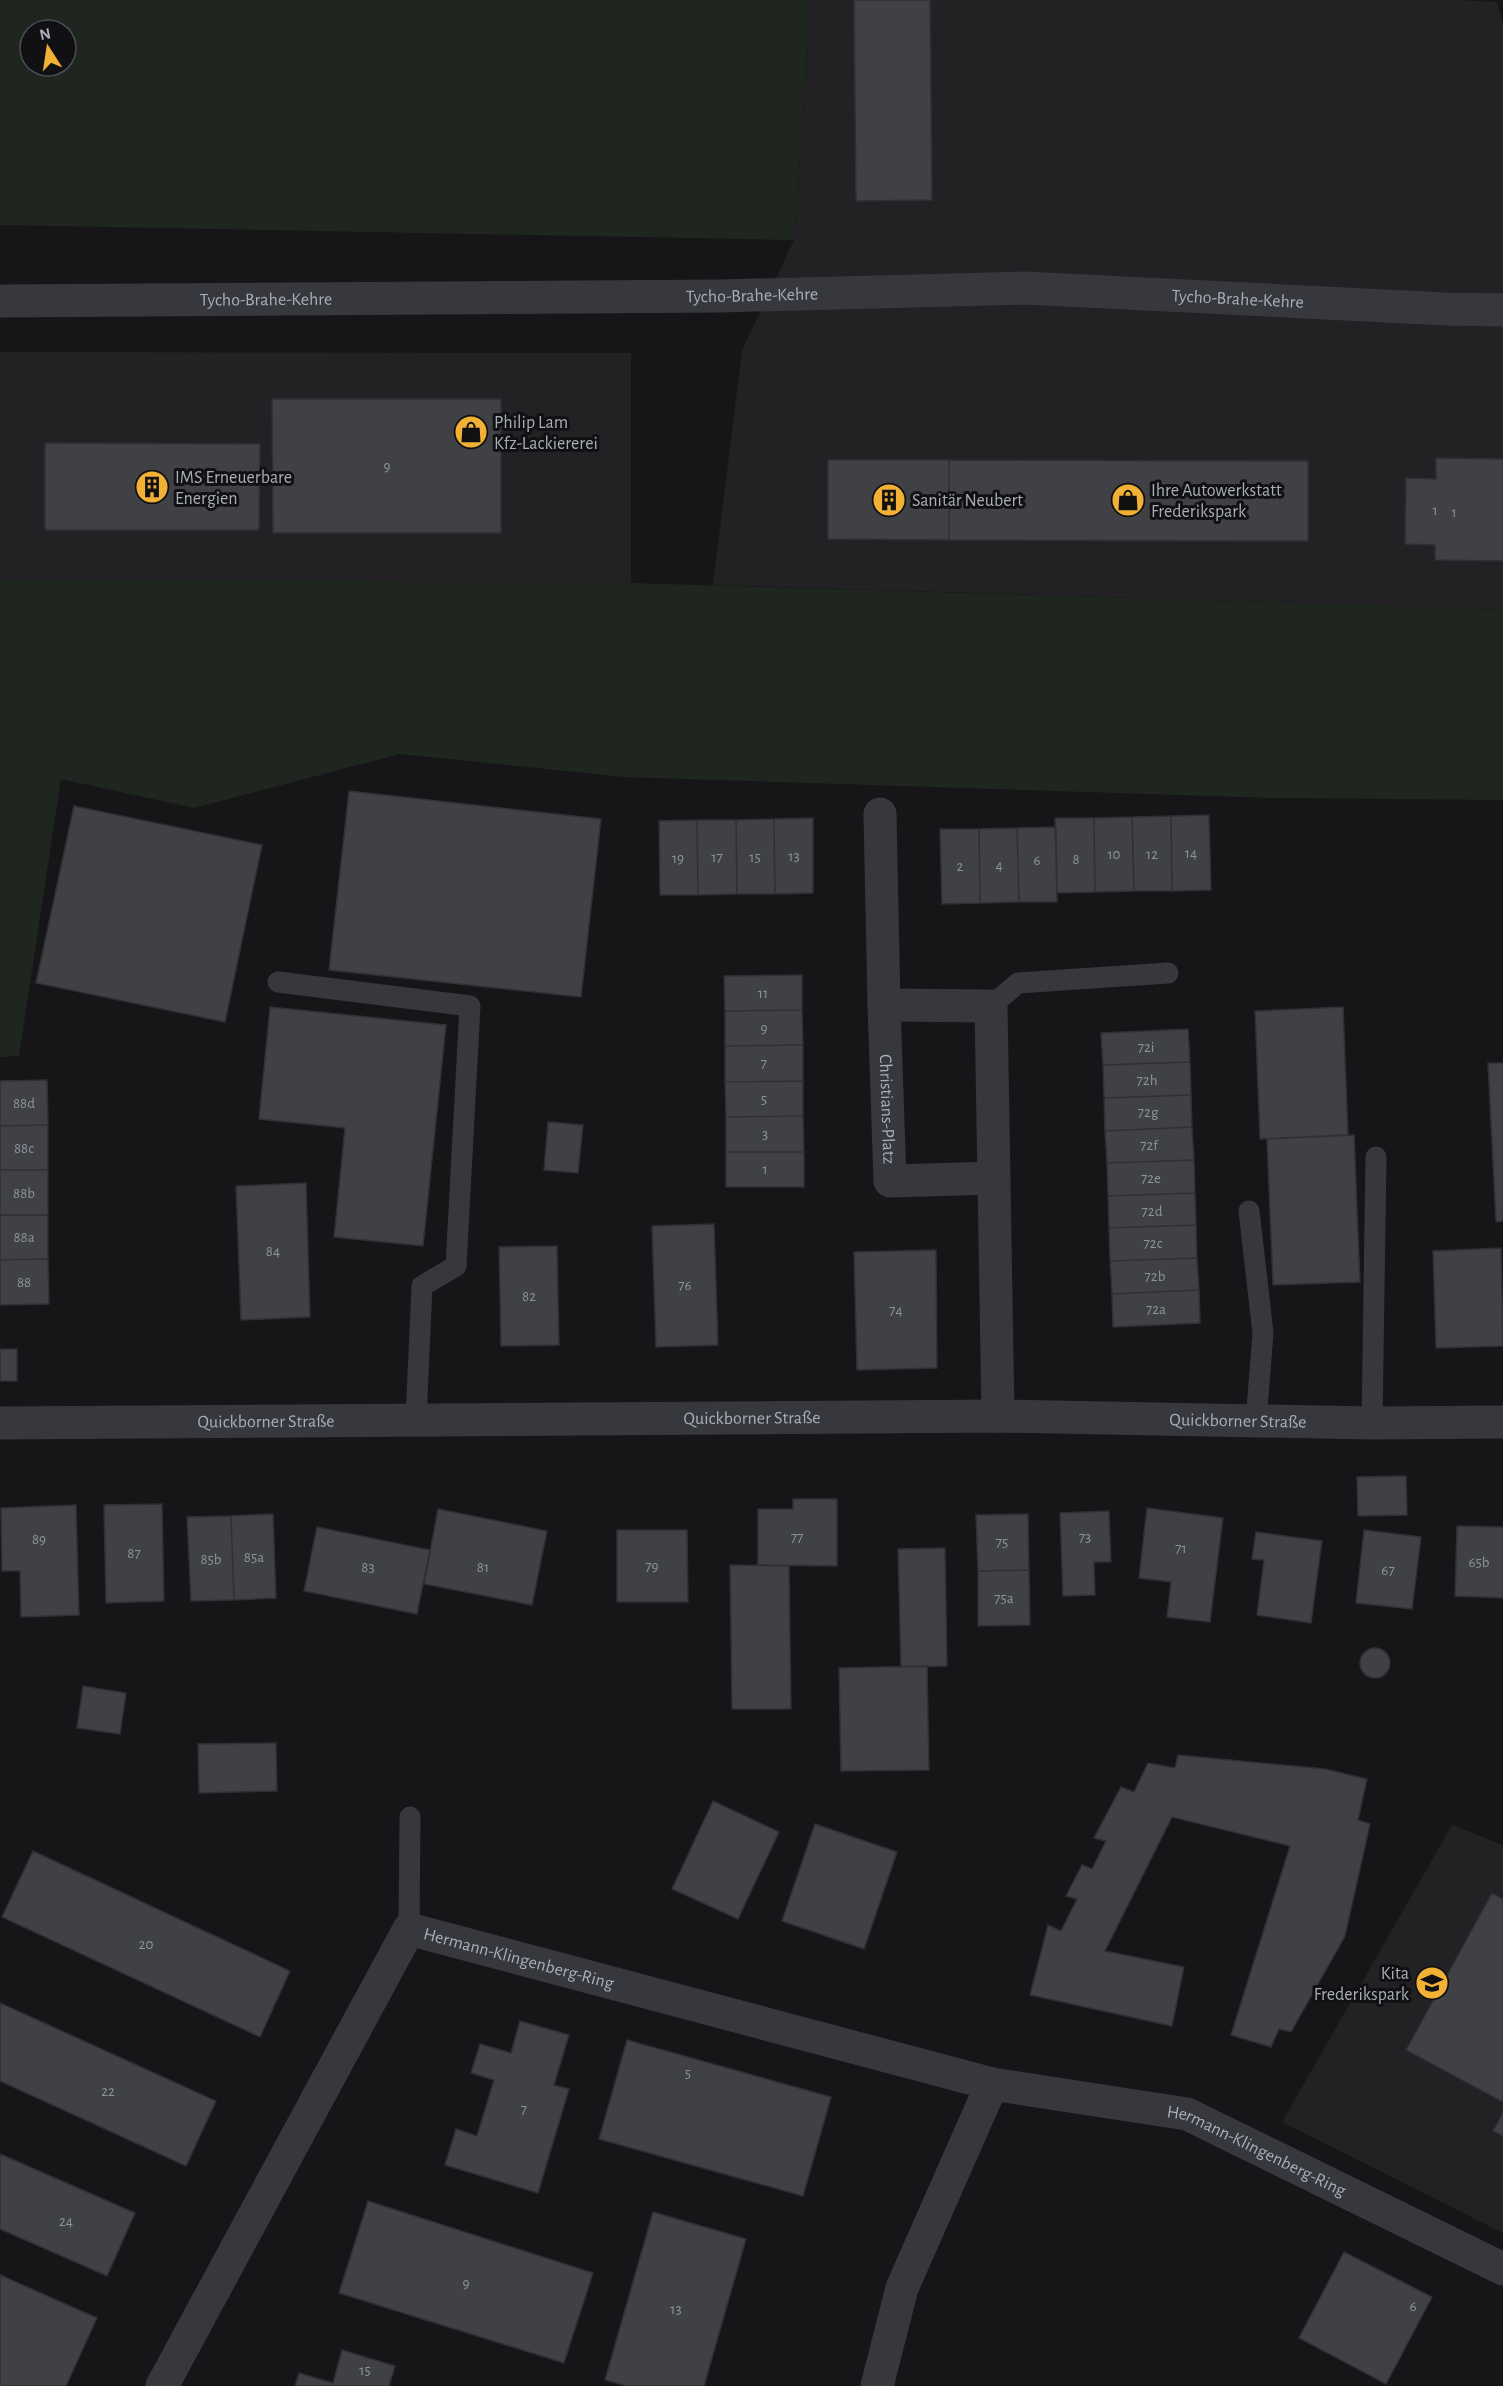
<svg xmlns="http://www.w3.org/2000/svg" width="1503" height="2386" font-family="'Alegreya Sans',sans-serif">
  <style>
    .built { fill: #222225 }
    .green { fill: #1e261f; fill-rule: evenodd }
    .building { fill: #404145; stroke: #303034; stroke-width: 1.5 }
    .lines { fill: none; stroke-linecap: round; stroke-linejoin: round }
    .lane { stroke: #37383d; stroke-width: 21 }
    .street { stroke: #37383d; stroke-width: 33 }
    .labels { text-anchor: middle; stroke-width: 6; stroke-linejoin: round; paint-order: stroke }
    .number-label { font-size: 15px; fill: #8e929b }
    .street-label { font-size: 18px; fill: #a8adb8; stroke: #111113 }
    .poi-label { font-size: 18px; fill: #a8adb8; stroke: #111113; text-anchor: start }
  </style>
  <rect width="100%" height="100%" fill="#161618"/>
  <path class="built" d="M811 0H1460L1497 2 1503 23V609L713 585 742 350 794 240Z
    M0 352 631 353V583L0 579Z
    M1452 1825 1503 1845V2233L1282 2122Z"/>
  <path class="green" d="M0 0H811L794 240 0 225ZM30 30H66V66H30Z
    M0 579 631 583 1503 609V800L1274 798 624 777 400 754 194 808 61 779 19 1056 0 1057Z"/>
  <path class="building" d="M854 0H930L932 200 856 201Z
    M272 399H501V533H273Z
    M45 443 260 444 259 530H45Z
    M1436 458 1503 459V561L1435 560V545L1405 544 1406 478 1436 479Z
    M828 460H949V540L828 539Z
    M949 460 1308 461V541L949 540Z
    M349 791 601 819 581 997 329 970Z
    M74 806 262 845 225 1022 36 983Z
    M1209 815 1211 890 1172 891 1171 816Z
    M1171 816 1172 891H1134L1132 817Z
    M1132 817 1134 891 1095 892 1094 818Z
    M813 818V893L775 894 774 819Z
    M1055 818H1094L1095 892 1057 893Z
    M774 819 775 894H737L736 820Z
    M697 820H736L737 894 698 895Z
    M697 820 698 895H660L659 821Z
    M1056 827 1057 902H1019L1017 828Z
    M1017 828 1019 902 980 903 979 829Z
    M940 829H979L980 903 942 904Z
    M802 975V1010L725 1011 724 976Z
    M270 1007 446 1025 423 1246 334 1237 345 1128 259 1119Z
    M1343 1007 1348 1135 1260 1139 1255 1011Z
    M802 1010 803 1045 725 1046V1011Z
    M1188 1029 1190 1062 1103 1065 1101 1033Z
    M803 1045V1081L725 1082V1046Z
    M1190 1062 1191 1095 1104 1098 1103 1065Z
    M1488 1063H1503V1221L1496 1222Z
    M47 1080 48 1125 0 1126V1081Z
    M803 1081V1116L726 1117 725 1082Z
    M1191 1095 1192 1127 1105 1131 1104 1098Z
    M803 1116 804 1152H726V1117Z
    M548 1122 583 1125 578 1173 544 1170Z
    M48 1125V1170H0V1126Z
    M1192 1127 1194 1160 1107 1163 1105 1131Z
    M1354 1135 1360 1282 1273 1285 1267 1139Z
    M726 1152H804V1187H726Z
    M1194 1160 1195 1193 1108 1196 1107 1163Z
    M0 1170H48V1215H0Z
    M306 1183 310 1317 241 1320 236 1186Z
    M1195 1193 1196 1225 1109 1228 1108 1196Z
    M0 1215H48V1259L0 1260Z
    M714 1224 718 1345 656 1347 652 1226Z
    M1196 1225 1197 1258 1110 1261 1109 1228Z
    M557 1246 559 1345 501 1346 499 1247Z
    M1501 1248 1503 1346 1436 1348 1433 1251Z
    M936 1250 937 1368 857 1370 854 1252Z
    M1197 1258 1199 1290 1112 1294 1110 1261Z
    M48 1259 49 1304 0 1305V1260Z
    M1199 1290 1200 1323 1113 1327 1112 1294Z
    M0 1349H17V1381H0Z
    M1406 1476 1407 1515 1358 1516 1357 1477Z
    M793 1499H837V1566L758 1565V1509H793Z
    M162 1504 164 1601 106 1603 104 1505Z
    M76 1505 79 1615 21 1617 20 1571H2L1 1508Z
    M1147 1508 1223 1518 1210 1622 1167 1617 1171 1582 1139 1578Z
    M438 1509 547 1531 532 1605 424 1584Z
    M1109 1511 1111 1562H1094L1095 1595 1063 1596 1060 1513Z
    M273 1514 276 1598 234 1600 231 1516Z
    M1028 1514 1029 1570 978 1571 976 1515Z
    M231 1516 234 1600 191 1601 187 1517Z
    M1457 1526 1503 1527V1598L1455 1596Z
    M317 1527 430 1550 417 1614 304 1591Z
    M617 1530H687L688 1602H617Z
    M1364 1530 1421 1537 1412 1609 1356 1603Z
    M1256 1532 1322 1541 1311 1623 1257 1615 1264 1560 1252 1559Z
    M945 1548 947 1666 901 1667 898 1549Z
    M730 1565 789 1566 791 1709H732Z
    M1029 1570 1030 1625 978 1626V1571Z
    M1360 1663a15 15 0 1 1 30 0a15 15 0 1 1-30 0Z
    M927 1666 929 1770 841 1771 839 1668Z
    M83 1686 126 1693 120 1734 77 1728Z
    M276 1743 277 1791 199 1793 198 1744Z
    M1178 1755 1325 1769 1367 1779 1358 1820 1370 1824 1345 1936 1291 2032 1279 2029 1271 2047 1231 2035 1290 1846 1172 1817 1105 1951 1184 1967 1172 2026 1030 1995 1048 1925 1061 1931 1077 1899 1066 1896 1082 1865 1092 1869 1106 1841 1094 1838 1121 1787 1134 1792 1148 1763 1175 1768Z
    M713 1801 779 1832 738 1919 672 1889Z
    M815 1824 897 1852 864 1949 782 1921Z
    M33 1851 290 1971 260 2037 2 1917Z
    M1492 1893 1503 1899V2102L1406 2050Z
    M0 2003 216 2101 186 2166 0 2081Z
    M520 2021 569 2035 554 2085 569 2089 538 2193 445 2165 456 2129 477 2136 494 2080 471 2073 480 2044 511 2053Z
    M627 2040 831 2097 803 2196 599 2139Z
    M1503 2113V2136L1493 2131Z
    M0 2154 135 2213 107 2276 0 2229Z
    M368 2201 593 2273 564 2363 339 2293Z
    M653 2212 746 2239 704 2386H627L605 2380Z
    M1344 2252 1432 2297 1386 2384 1299 2338Z
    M0 2275 97 2318 66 2386H0Z
    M342 2350 395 2366 389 2386H295L299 2373 333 2383Z"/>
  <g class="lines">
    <path class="lane" d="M278 982 470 1006 456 1266 422 1286 416 1419
      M991 1006 1018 983 1168 973
      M1249 1211 1263 1333 1256 1421
      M1372 1423 1376 1157
      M409 1929 410 1817"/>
    <g class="street">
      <path id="s1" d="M0 301 721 296 1025 288 1446 309 1503 310"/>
      <path d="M880 814 884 1005 991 1006 998 1416"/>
      <path id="s2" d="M884 1005 890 1181 994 1178"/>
      <path id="s3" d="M0 1423 998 1416 1372 1423 1503 1422"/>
      <path id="s4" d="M162 2386 409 1929 992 2084 1187 2114 1503 2269"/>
      <path d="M877 2386 902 2288 992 2084"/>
    </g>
  </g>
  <defs>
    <symbol id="shop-disc" viewBox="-11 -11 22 22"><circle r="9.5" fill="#f2b134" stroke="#111113"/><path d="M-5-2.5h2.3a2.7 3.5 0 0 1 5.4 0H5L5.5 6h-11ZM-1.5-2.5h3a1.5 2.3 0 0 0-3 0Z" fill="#111"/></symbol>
    <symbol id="building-disc" viewBox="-11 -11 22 22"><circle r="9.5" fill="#f2b134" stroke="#111113"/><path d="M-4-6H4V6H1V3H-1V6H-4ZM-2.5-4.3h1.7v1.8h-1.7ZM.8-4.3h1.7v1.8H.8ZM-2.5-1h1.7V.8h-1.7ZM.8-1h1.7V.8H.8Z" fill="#111"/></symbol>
    <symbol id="school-disc" viewBox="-11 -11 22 22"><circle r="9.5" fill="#f2b134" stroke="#111113"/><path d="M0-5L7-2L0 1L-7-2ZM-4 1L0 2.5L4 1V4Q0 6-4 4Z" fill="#111"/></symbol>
  </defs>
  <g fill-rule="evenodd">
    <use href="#shop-disc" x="452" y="413" width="38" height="38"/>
    <use href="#building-disc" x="133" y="468" width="38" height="38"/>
    <use href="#building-disc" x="870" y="481" width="38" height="38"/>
    <use href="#shop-disc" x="1109" y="481" width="38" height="38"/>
    <use href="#school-disc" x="1413" y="1964" width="38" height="38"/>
  </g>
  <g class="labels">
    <g class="number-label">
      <text x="387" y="471">9</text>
      <text x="1435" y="515">1</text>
      <text x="1454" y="517">1</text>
      <text x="1191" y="858">14</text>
      <text x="1114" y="859">10</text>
      <text x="1152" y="859">12</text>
      <text x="794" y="861">13</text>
      <text x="717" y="862">17</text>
      <text x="755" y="862">15</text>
      <text x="678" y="863">19</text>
      <text x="1076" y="864">8</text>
      <text x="1037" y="865">6</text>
      <text x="999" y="870">4</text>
      <text x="960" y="871">2</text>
      <text x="763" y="998">11</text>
      <text x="764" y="1033">9</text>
      <text x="1146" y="1052">72i</text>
      <text x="764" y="1068">7</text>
      <text x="1147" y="1085">72h</text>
      <text x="764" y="1104">5</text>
      <text x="24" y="1108">88d</text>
      <text x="1148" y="1117">72g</text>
      <text x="765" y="1139">3</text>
      <text x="1149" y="1150">72f</text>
      <text x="24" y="1153">88c</text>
      <text x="765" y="1174">1</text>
      <text x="1151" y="1183">72e</text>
      <text x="24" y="1198">88b</text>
      <text x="1152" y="1216">72d</text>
      <text x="24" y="1242">88a</text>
      <text x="1153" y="1248">72c</text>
      <text x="273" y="1256">84</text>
      <text x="1155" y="1281">72b</text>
      <text x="24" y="1287">88</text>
      <text x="685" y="1290">76</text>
      <text x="529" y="1301">82</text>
      <text x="1156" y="1314">72a</text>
      <text x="896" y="1315">74</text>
      <text x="797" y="1542">77</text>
      <text x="1085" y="1542">73</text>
      <text x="39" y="1544">89</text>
      <text x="1002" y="1547">75</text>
      <text x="1181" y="1553">71</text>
      <text x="134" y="1558">87</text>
      <text x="254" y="1562">85a</text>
      <text x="211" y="1564">85b</text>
      <text x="1479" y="1567">65b</text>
      <text x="652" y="1571">79</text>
      <text x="368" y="1572">83</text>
      <text x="483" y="1572">81</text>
      <text x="1388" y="1575">67</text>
      <text x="1004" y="1603">75a</text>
      <text x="146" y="1949">20</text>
      <text x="688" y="2078">5</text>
      <text x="108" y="2096">22</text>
      <text x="524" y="2114">7</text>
      <text x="66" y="2226">24</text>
      <text x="466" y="2288">9</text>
      <text x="1413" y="2311">6</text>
      <text x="676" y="2314">13</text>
      <text x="365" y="2375">15</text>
    </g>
    <g class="street-label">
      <text dy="6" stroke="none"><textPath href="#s1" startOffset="752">Tycho-Brahe-Kehre</textPath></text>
      <text dy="6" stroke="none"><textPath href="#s1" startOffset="266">Tycho-Brahe-Kehre</textPath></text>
      <text dy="6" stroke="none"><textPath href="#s1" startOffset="1238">Tycho-Brahe-Kehre</textPath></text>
      <text dy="6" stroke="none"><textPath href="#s2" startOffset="104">Christians-Platz</textPath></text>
      <text dy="6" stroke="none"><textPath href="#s3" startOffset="752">Quickborner Straße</textPath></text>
      <text dy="6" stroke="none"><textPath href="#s3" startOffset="266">Quickborner Straße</textPath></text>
      <text dy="6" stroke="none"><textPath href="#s3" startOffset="1238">Quickborner Straße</textPath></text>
      <text dy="6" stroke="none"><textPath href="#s4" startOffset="633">Hermann-Klingenberg-Ring</textPath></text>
      <text dy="6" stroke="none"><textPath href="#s4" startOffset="1398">Hermann-Klingenberg-Ring</textPath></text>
    </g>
    <g class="poi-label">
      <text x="494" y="428">Philip Lam<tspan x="494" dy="21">Kfz-Lackiererei</tspan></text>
      <text x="175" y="483">IMS Erneuerbare<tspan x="175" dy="21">Energien</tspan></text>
      <text x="1151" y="496">Ihre Autowerkstatt<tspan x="1151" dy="21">Frederikspark</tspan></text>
      <text x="912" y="506">Sanitär Neubert</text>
      <text x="1409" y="1979" text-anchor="end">Kita<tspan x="1409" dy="21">Frederikspark</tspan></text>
    </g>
  </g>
  <g transform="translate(48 48) rotate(348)"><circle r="28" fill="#111113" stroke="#4d4f55" stroke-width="1.5"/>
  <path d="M0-4.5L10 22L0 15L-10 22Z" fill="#f2b134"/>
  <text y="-9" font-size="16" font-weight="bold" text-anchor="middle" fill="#a8adb8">N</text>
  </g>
</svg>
